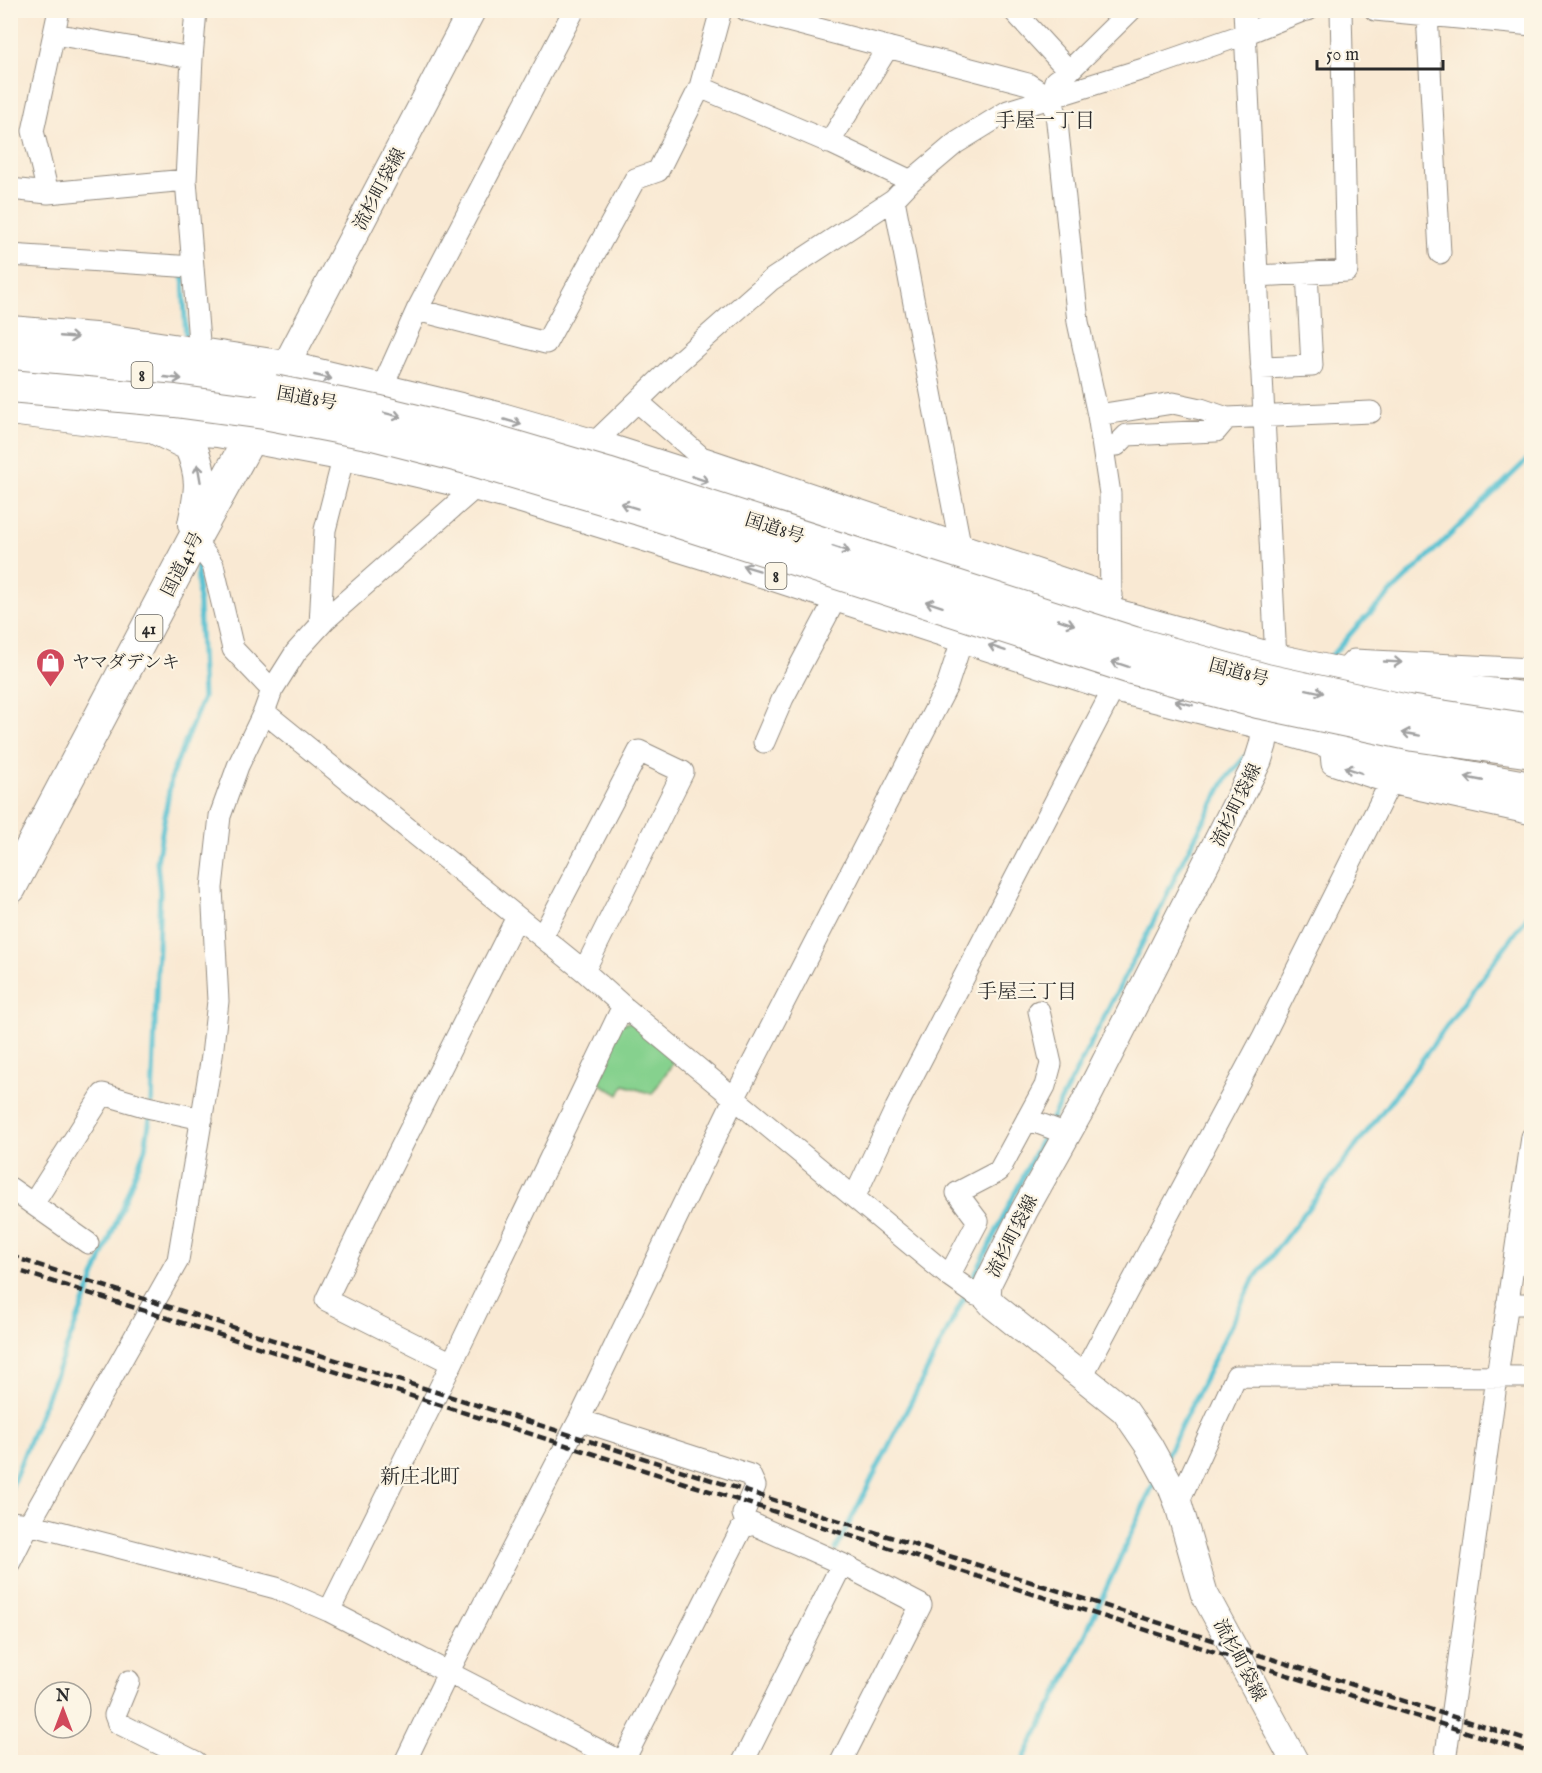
<svg xmlns="http://www.w3.org/2000/svg" width="1542" height="1773" font-family="'IM FELL English','Noto Serif JP',serif">
  <style>
    .green { fill: #86d18e; stroke: #587e5c; stroke-width: 1.5 }
    .lines { fill: none; stroke-linecap: round; stroke-linejoin: round }
    .stream { stroke: #56c1d2; stroke-width: 5 }
    .minor-casing { stroke: #928a7f; stroke-width: 23 }
    .major-casing { stroke: #928a7f; stroke-width: 29 }
    .highway-casing { stroke: #928a7f; stroke-width: 34 }
    .minor { stroke: #fff; stroke-width: 21 }
    .major { stroke: #fff; stroke-width: 27 }
    .highway { stroke: #fff; stroke-width: 32 }
    .rail { stroke: #2b2b2b; stroke-width: 4.5; stroke-dasharray: 9 4.5; stroke-linecap: butt }
    .highway-bridge-casing { stroke: #928a7f; stroke-width: 34; stroke-linecap: butt }
    .highway-bridge { stroke: #fff; stroke-width: 32 }
    .oneway { stroke: #a0a0a0 }
    .labels { text-anchor: middle; stroke-width: 4.5; stroke-linejoin: round; paint-order: stroke }
    .shield { fill: #fcf5e5; stroke: #6a6863; stroke-width: 1.5 }
    .shield-label { font-size: 16px; font-weight: bold; fill: #2b2b2b }
    .street-label { font-size: 18px; fill: #2b2b2b; stroke: #fcf5e5 }
    .poi-label { font-size: 18px; fill: #2b2b2b; stroke: #fcf5e5; text-anchor: start }
    .neighbourhood-label { font-size: 20px; fill: #2b2b2b; stroke: #fcf5e5 }
  </style>
  <rect width="100%" height="100%" fill="#fcf5e5"/>
  <filter id="ink" filterUnits="userSpaceOnUse"><feTurbulence type="fractalNoise" baseFrequency=".0167" numOctaves="2"/><feDisplacementMap in="SourceGraphic" scale="12" xChannelSelector="R" yChannelSelector="G"/><feConvolveMatrix kernelMatrix="1 2 1 2 8 2 1 2 1" color-interpolation-filters="sRGB"/></filter>
  <filter id="wash" filterUnits="userSpaceOnUse"><feTurbulence type="fractalNoise" baseFrequency=".008" numOctaves="4" result="noise"/><feDisplacementMap in="SourceGraphic" scale="24" xChannelSelector="R" yChannelSelector="G"/><feGaussianBlur stdDeviation="1.35" result="paint"/><feColorMatrix in="noise" values="0 0 0 0 0 0 0 0 0 0 0 0 0 0 0 0 0 1.4 0 .05"/><feComposite in="paint" operator="in"/></filter>
  <g filter="url(#wash)">
    <rect width="100%" height="100%" fill="#f9e9d3"/>
    <path class="green" d="M631 1022 675 1060 652 1094 624 1085 619 1095 594 1080 618 1024Z"/>
    <g class="lines">
      <path class="stream" d="M183 272 186 343
        M1327 661 1358 625 1532 455
        M152 1103 160 892 157 862 172 774 203 698 197 559
        M1049 1124 1163 903 1180 866 1226 779 1247 755
        M970 1285 1045 1132
        M1166 1457 1253 1280 1415 1069 1532 910
        M10 1490 145 1149 151 1112
        M836 1549 966 1294
        M1022 1762 1069 1671 1157 1476"/>
    </g>
  </g>
  <g filter="url(#ink)">
    <g class="lines">
      <defs>
        <path id="minor" d="M196 10 192 58 186 180 200 354
          M746 10 1028 84 1050 98
          M1013 10 1069 71
          M1244 10 1276 660
          M1375 10 1532 25
          M1427 14 1440 253
          M54 34 192 58
          M700 87 831 143 911 181
          M829 143 888 47
          M10 189 48 193 186 180
          M48 193 33 131 59 10
          M894 199 960 544 959 555
          M10 255 193 267
          M1257 276 1347 271 1341 10
          M417 310 546 343 635 179 658 171 700 87 721 10
          M1261 368 1312 366 1307 273
          M381 390 417 310 574 10
          M638 402 701 457 1112 595
          M1098 415 1173 403 1201 409 1227 418 1371 412
          M592 445 677 363 771 280 894 199 911 181 956 143 1008 111 1153 66 1245 34 1302 11 1308 10
          M1117 445 1127 435 1216 431 1227 418
          M194 539 213 565 233 649 272 690
          M1111 614 1110 494 1098 415 1078 322 1056 113 1050 98 1055 81 1069 71 1131 10
          M320 625 325 530 344 455
          M1341 674 1354 660 1532 669
          M264 712 584 971 623 1006 949 1276 976 1295 987 1298
          M764 742 783 698 837 596
          M1330 743 1332 764 1390 783 1532 814
          M542 937 639 751 683 772 584 971
          M1027 1119 1067 1134
          M10 1188 88 1243
          M855 1196 896 1108 1115 686
          M33 1204 103 1094 147 1107 202 1119
          M949 1276 978 1221 957 1193 999 1171 1045 1086 1051 1064 1039 1011
          M1507 1304H1532
          M452 1363 326 1300 370 1209 517 917
          M1082 1376 1263 1037 1390 783
          M579 1420 750 1475 755 1486 743 1514 747 1526
          M1178 1503 1236 1376 1532 1377
          M10 1522 29 1524 276 1588 329 1611 622 1762
          M10 1562 29 1524 178 1260 212 1056 218 1001 212 888 220 816 238 766 264 712 272 690 296 652 326 619 478 485
          M329 1611 452 1363 623 1006
          M129 1681 115 1715 118 1723 196 1762
          M405 1762 448 1673 579 1420 734 1099 947 686 963 637
          M623 1762 742 1528 753 1524 842 1564 921 1605 841 1762
          M743 1762 842 1564
          M1445 1762 1497 1377 1532 1137"/>
        <path id="major" d="M285 367 472 10
          M1270 704 1263 745 1258 761 1084 1104 1024 1211 988 1283 987 1298 994 1306 1125 1411 1149 1446 1172 1488 1178 1503 1204 1593 1295 1762"/>
        <path id="highway" d="M10 332 106 340 285 367 498 418 592 445 736 491 1111 614 1276 660 1341 674 1393 683 1532 699
          M10 363 180 379 273 391
          M10 409 148 426 218 431 362 458 478 485 522 497 768 573 1115 686 1267 724 1429 770 1532 788
          M157 429 190 445C204 478 201 490 194 524
          M10 888 194 539 260 420"/>
      </defs>
      <use href="#minor" class="minor-casing"/>
      <use href="#major" class="major-casing"/>
      <use href="#highway" class="highway-casing"/>
      <use href="#minor" class="minor"/>
      <use href="#major" class="major"/>
      <use href="#highway" class="highway"/>
      <path class="rail" d="M10 1256 1532 1742
        M10 1268 1532 1753"/>
      <defs>
        <path id="highway-bridge" d="M10 386 175 401 264 413 373 434 463 457 639 509 1128 667 1258 702 1414 735 1532 752
          M273 391 380 412 475 435 607 474 1134 643 1266 680 1408 711 1525 729"/>
      </defs>
      <use href="#highway-bridge" class="highway-bridge-casing"/>
      <use href="#highway-bridge" class="highway-bridge"/>
    </g>
    <defs><path id="oneway-shaft" d="M-6 0H5M1.5-3L5.5 0L1.5 3" fill="none" stroke-width="1.6" stroke-linecap="round" stroke-linejoin="round" transform="scale(1.5)"/></defs>
    <g class="oneway">
      <use href="#oneway-shaft" transform="translate(69 337) rotate(5)"/>
      <use href="#oneway-shaft" transform="translate(323 377) rotate(13)"/>
      <use href="#oneway-shaft" transform="translate(173 378) rotate(6)"/>
      <use href="#oneway-shaft" transform="translate(393 415) rotate(14)"/>
      <use href="#oneway-shaft" transform="translate(513 422) rotate(16)"/>
      <use href="#oneway-shaft" transform="translate(199 473) rotate(-100)"/>
      <use href="#oneway-shaft" transform="translate(700 479) rotate(18)"/>
      <use href="#oneway-shaft" transform="translate(629 506) rotate(-163)"/>
      <use href="#oneway-shaft" transform="translate(841 549) rotate(18)"/>
      <use href="#oneway-shaft" transform="translate(751 568) rotate(-163)"/>
      <use href="#oneway-shaft" transform="translate(934 604) rotate(-162)"/>
      <use href="#oneway-shaft" transform="translate(1066 622) rotate(18)"/>
      <use href="#oneway-shaft" transform="translate(997 648) rotate(-162)"/>
      <use href="#oneway-shaft" transform="translate(1393 662) rotate(3)"/>
      <use href="#oneway-shaft" transform="translate(1120 664) rotate(-162)"/>
      <use href="#oneway-shaft" transform="translate(1315 691) rotate(12)"/>
      <use href="#oneway-shaft" transform="translate(1184 703) rotate(-166)"/>
      <use href="#oneway-shaft" transform="translate(1411 734) rotate(-170)"/>
      <use href="#oneway-shaft" transform="translate(1353 770) rotate(-161)"/>
      <use href="#oneway-shaft" transform="translate(1474 779) rotate(-169)"/>
    </g>
  </g>
  <defs>
    <symbol id="shop-pin" viewBox="-11 -11 22 30"><path d="M0 17L-7.5 6A9.5 9.5 0 1 1 7.5 6Z" fill="#d1495b" stroke="#fcf5e5"/><path d="M-5-2.5h2.3a2.7 3.5 0 0 1 5.4 0H5L5.5 6h-11ZM-1.5-2.5h3a1.5 2.3 0 0 0-3 0Z" fill="#fff"/></symbol>
  </defs>
  <g fill-rule="evenodd">
    <use href="#shop-pin" x="34" y="646" width="33" height="45"/>
  </g>
  <g class="labels">
    <g class="shield">
      <rect x="131.5" y="362" width="21" height="26" rx="4.5"/>
      <rect x="765.5" y="563" width="21" height="26" rx="4.5"/>
      <rect x="135.5" y="615" width="27" height="26" rx="4.5"/>
    </g>
    <g class="shield-label">
      <text x="142" y="381">8</text>
      <text x="776" y="582">8</text>
      <text x="149" y="634">41</text>
    </g>
    <g class="street-label">
      <text transform="translate(379 189) rotate(-62)" y="6">流杉町袋線</text>
      <text transform="translate(307 398) rotate(10)" y="6">国道8号</text>
      <text transform="translate(775 528) rotate(18)" y="6">国道8号</text>
      <text transform="translate(182 564) rotate(-63)" y="6">国道41号</text>
      <text transform="translate(1239 672) rotate(15)" y="6">国道8号</text>
      <text transform="translate(1236 805) rotate(-64)" y="6">流杉町袋線</text>
      <text transform="translate(1012 1236) rotate(-63)" y="6">流杉町袋線</text>
      <text transform="translate(1240 1660) rotate(62)" y="6">流杉町袋線</text>
    </g>
    <g class="poi-label">
      <text x="72" y="668">ヤマダデンキ</text>
    </g>
    <g class="neighbourhood-label">
      <text x="1045" y="127">手屋一丁目</text>
      <text x="1027" y="998">手屋三丁目</text>
      <text x="420" y="1483">新庄北町</text>
    </g>
  </g>
  <rect width="1542" height="1773" fill="none" stroke="#fcf5e5" stroke-width="36"/>
  <g transform="translate(63 1710)"><circle r="28" fill="#fcf5e5" stroke="#a8a49b" stroke-width="1.5"/>
  <path d="M0-4.5L10 22L0 15L-10 22Z" fill="#d1495b"/>
  <text y="-9" font-size="16" font-weight="bold" text-anchor="middle" fill="#2b2b2b">N</text>
  </g>
  <path d="M1317 60v9h126v-9" fill="none" stroke="#2b2b2b" stroke-width="3"/>
  <text x="1326" y="60" font-size="18" fill="#2b2b2b" stroke="#fcf5e5" stroke-width="4.5" paint-order="stroke">50 m</text>
</svg>
